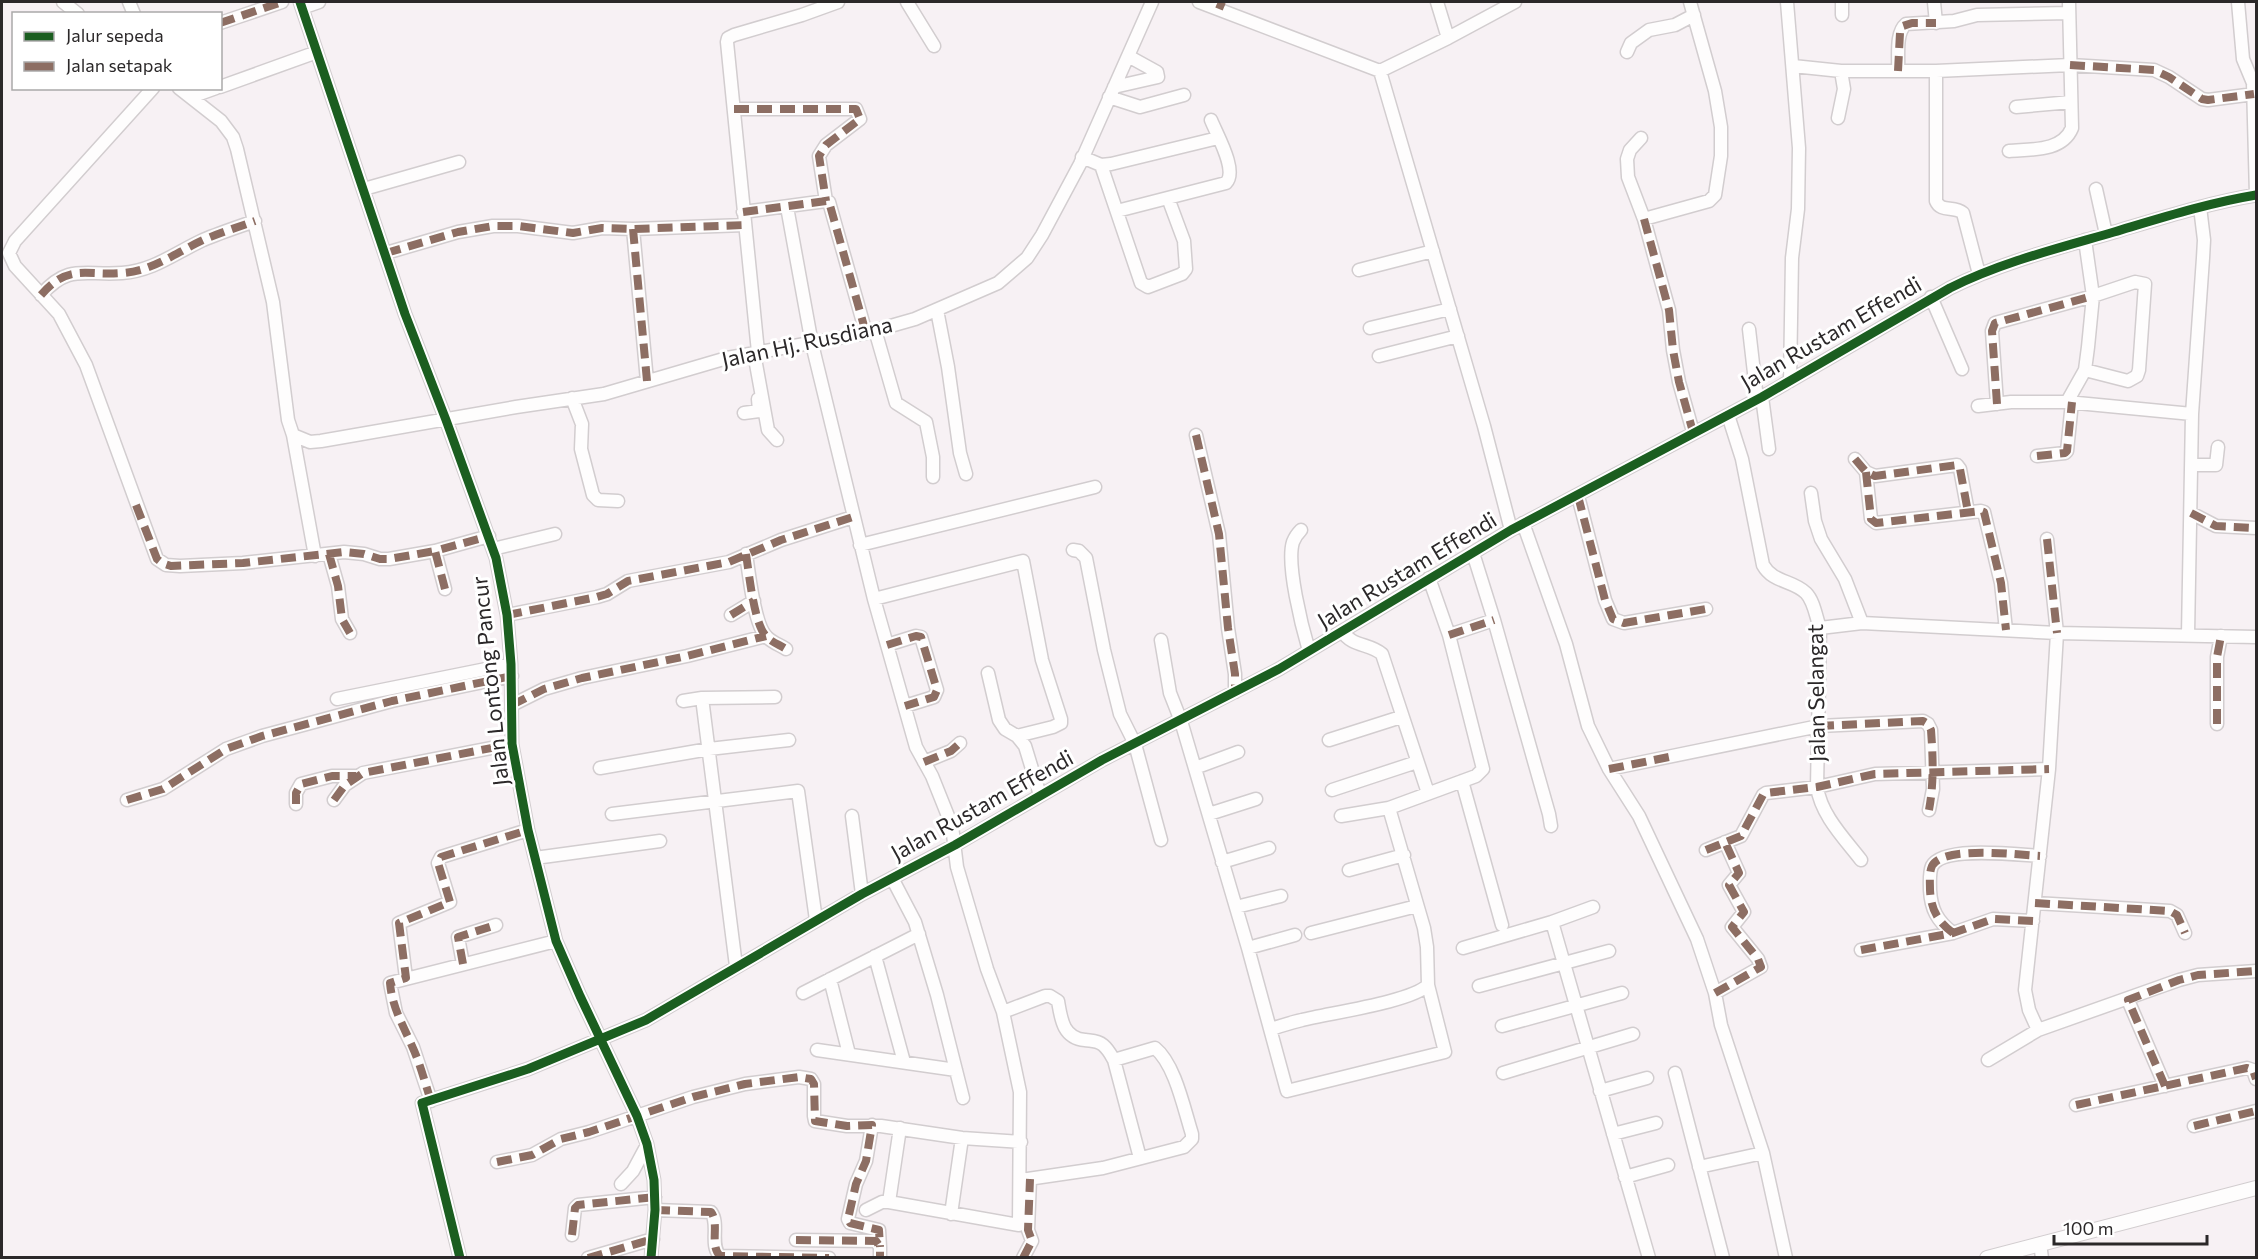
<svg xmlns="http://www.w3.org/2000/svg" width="2258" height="1259" font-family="Commissioner,sans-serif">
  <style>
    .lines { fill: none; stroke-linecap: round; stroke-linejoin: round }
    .minor-casing { stroke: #d2cdcf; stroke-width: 15 }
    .tertiary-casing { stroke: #d2cdcf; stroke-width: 16 }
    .minor { stroke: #fefdfd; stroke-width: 12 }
    .tertiary { stroke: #fefdfd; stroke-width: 14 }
    .quiet { stroke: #8d6e63; stroke-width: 8; stroke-dasharray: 15 8; stroke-linecap: butt }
    .cycleway-casing { stroke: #fff; stroke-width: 13 }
    .cycleway { stroke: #1b5e20; stroke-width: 9 }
    .labels { text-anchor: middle; stroke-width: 6; stroke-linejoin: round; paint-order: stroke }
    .street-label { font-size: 22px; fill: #2b2829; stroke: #fff }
  </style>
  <rect width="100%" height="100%" fill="#f7f1f4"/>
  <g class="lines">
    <defs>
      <path id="minor" d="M63 2 78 14
        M129 2 134 14
        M300 2 405 314 446 420 496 558 507 615 511 664 512 744 528 830 556 941 580 996 637 1116 647 1144 654 1180 655 1210 651 1258
        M907 2 934 46
        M1199 2 1380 71 1448 38 1515 2
        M1437 2 1448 38
        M1787 2 1799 148 1798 209 1792 258 1790 381
        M1842 2V15
        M1934 2 1936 23
        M2238 2 2243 59 2253 83 2256 195
        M302 8 319 2
        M220 23 282 2
        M1627 52 1631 43 1649 30 1675 25 1694 15
        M1793 66 1841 71H1936L2070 65 2154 70 2169 77 2202 99 2208 100 2254 94
        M1380 71 1484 426 1511 530
        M1898 71C1899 57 1895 33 1906 24L1954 21 1977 15 2069 13
        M1936 71V201C1941 213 1954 205 1963 213L1979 274
        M220 87 317 52
        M1114 87 1158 77 1157 72 1128 56
        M153 88 15 241 9 253 15 266 59 314 86 365 157 559 166 565 180 566 243 563 344 552 364 554 380 559H389L435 551
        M179 88 221 121 233 137 237 149 273 302 288 420 293 435 315 556
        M191 97 216 88
        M1109 97 1140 107 1184 95
        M2016 107 2071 102
        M734 109H856L860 119 826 145 819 156 826 201
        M1838 118 1844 89 1841 71
        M1641 138 1630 150 1627 159 1628 177 1644 219 1669 310 1673 350 1679 382 1693 432
        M2009 151C2031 149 2062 152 2072 128L2069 2
        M1082 157 1101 165 1111 164 1218 138
        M1101 165 1141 283 1148 287 1182 274 1186 269 1184 241 1168 198
        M364 189 459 162
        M2096 189 2106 234
        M787 207 812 344 874 599 916 747 932 776 952 826 957 867 987 969 1003 1012 1020 1092 1019 1225 889 1202 900 1128
        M1117 211 1226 183C1238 171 1217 135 1211 120
        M743 212 826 201 829 202 866 333
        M1644 219 1709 201 1715 195 1721 156V127L1715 91 1690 2
        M633 229 647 381
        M386 253 458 232 493 226H518L573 233 602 228 633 229 745 225
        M1359 270 1433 251
        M41 295C69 263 85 276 122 273 153 271 175 253 203 240 220 233 238 227 255 221
        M1931 297 1962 369
        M937 310 948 367 960 453 966 474
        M1370 328 1450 309
        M1749 329 1757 399
        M875 330 896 403 926 422 933 457V477
        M758 352 727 42 728 38 734 35 802 15 838 2
        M754 353 768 430 777 440
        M1379 356 1458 336
        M1762 397 1769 449
        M572 398 582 424 581 449 593 495 598 500 618 501
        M2067 402 2085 370 2088 347 2093 296 2085 240
        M1997 404 1992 331 1995 323 2093 296 2135 282 2145 284 2139 370 2137 376 2128 381 2085 370
        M1978 406 2011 402H2067L2192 414
        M744 413 759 411 758 399
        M1728 415 1742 459 1763 565C1773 583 1793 580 1806 593 1814 601 1816 617 1820 628L1817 787C1821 815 1844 838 1861 860
        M293 435 310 442 321 441 516 407 604 394 727 358 866 333 915 319 998 283 1027 258 1042 235 1080 164 1152 2
        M1196 435 1219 534 1228 628 1235 674V692
        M2037 456 2065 453 2067 451 2072 402
        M1855 459 1866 472 1875 476 1957 465 1960 469 1968 512
        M2191 465H2216L2218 447
        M1866 472 1871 519 1876 523 1981 511 1984 512 2001 583 2006 630
        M1811 493 1815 521 1821 539 1845 579 1862 623
        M1578 496 1605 600 1613 619 1624 623 1706 609
        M2191 513 2216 526 2256 528
        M1523 523 1566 644 1588 726 1609 769 1639 816 1697 939 1715 993 1721 1025 1763 1153 1786 1258
        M1301 530C1298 533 1295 537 1293 542 1286 564 1302 627 1309 651
        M860 545 1095 487
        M493 549 555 534
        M1073 550 1079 551 1086 558 1104 650 1120 714 1135 744 1161 840
        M1473 553 1494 620 1549 814 1551 826
        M329 554 338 586 342 619 350 633
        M746 554C749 573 754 624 766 636 771 642 780 645 786 649
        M445 589 435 551 489 536
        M874 599 1023 561 1042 660 1061 719V723L1053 727 1017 736
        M507 615 597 597 607 594 628 581 729 562 781 540 853 517
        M731 615 754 601
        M1820 628 1862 623 2057 633 2256 637
        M1342 631C1352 647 1369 643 1382 654L1428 793
        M1449 635 1494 620
        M2188 635 2192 414 2203 258 2204 240 2200 207
        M1161 640 1170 693 1181 721 1248 948 1295 935
        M887 645 916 636 921 637 937 690 934 697 905 706
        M988 673 999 720 1005 729 1017 736 1025 746 1040 795
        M702 698 736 966
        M337 699 511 664
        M683 701 702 698 775 697
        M512 705 544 689 582 678 687 656 766 636
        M2217 724V657L2221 636
        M1329 740 1401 717
        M924 762 951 751 960 743
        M600 768 709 749 789 740
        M1195 768 1238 752
        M1609 769 1819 726 1923 721 1928 724 1931 730 1933 789 1929 810
        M1462 781 1502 925
        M1332 790 1417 762
        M127 800 163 789 226 749 262 736 392 701 512 676
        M334 800 345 785 363 773 512 744
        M296 804V793L301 784 332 776H356
        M612 814 798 791 816 920
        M1209 814 1256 799
        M852 816 862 894
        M1341 816 1389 808
        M1706 850 1741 836 1763 795 1766 793 1817 787 1875 774 2049 769
        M535 858 660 841
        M1222 862 1269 848
        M1349 870 1404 855
        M892 878 915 922 937 995 963 1098
        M2035 903 2170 911 2177 915 2185 933
        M1236 907 1281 896
        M1593 907 1552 922 1649 1258
        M1311 933 1417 906
        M1953 933C1937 921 1931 909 1930 890 1930 883 1929 873 1932 866 1943 845 2019 855 2040 856
        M1248 948 1287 1091 1445 1052 1428 985
        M1463 948 1552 922
        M1861 950 1953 933 1993 919 2033 921
        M875 956 904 1062
        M463 964 458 937 496 925
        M406 978 399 923 450 902 438 863 441 857 528 830
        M830 979 849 1054
        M1479 986 1609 951
        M803 993 919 934
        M1715 993 1761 967 1758 959 1732 927 1744 912 1729 885 1739 873 1725 842
        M2128 1000 2165 1086
        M1003 1012 1045 996H1050L1058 1001C1061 1019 1063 1038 1085 1040 1091 1041 1097 1040 1103 1045 1108 1049 1111 1055 1114 1060L1155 1048C1175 1064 1184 1109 1192 1134V1139L1184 1147 1103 1168 1021 1180
        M1502 1026 1622 993
        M1271 1029C1281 1026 1292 1022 1302 1020 1329 1013 1411 1002 1428 985L1427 947 1424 928 1389 808 1476 776 1483 769 1449 635 1429 578
        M2038 1030 2029 1010 2025 990 2049 769 2057 633 2047 539
        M817 1050 956 1070
        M1114 1060 1140 1158
        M1988 1060 2038 1030 2179 980 2198 975 2256 971
        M1503 1073 1633 1034
        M1675 1073 1723 1258
        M1600 1091 1647 1078
        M431 1101 413 1047 396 1013 390 983 556 941
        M2076 1105 2247 1068 2253 1070 2256 1079
        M872 1125 866 1161 856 1184 848 1219 850 1223 879 1230 880 1247
        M2194 1126 2256 1111
        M1613 1134 1656 1123
        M497 1162 532 1155 561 1139 589 1132 693 1097 745 1084 799 1077 811 1079 814 1084V1116L815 1121 847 1126H881L962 1138 1021 1142
        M1699 1167 1763 1153
        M1625 1177 1668 1165
        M621 1184 633 1171 647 1145
        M655 1210 711 1212C720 1224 709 1245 720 1256L829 1258
        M866 1210 882 1202H889
        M951 1214 962 1138
        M572 1235 575 1208 578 1205 655 1197
        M796 1240 876 1241 880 1247V1258
        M2040 1244 2042 1258
        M460 1258 422 1103 528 1069 646 1020 862 894 955 845 1102 760 1279 669 1511 530 1762 397 1950 288C2002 262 2059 248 2114 232 2161 218 2208 203 2256 195
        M588 1258 653 1239
        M1023 1258 1032 1241 1028 1230 1030 1179"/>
      <path id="tertiary" d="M1987 1258 2256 1188"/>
    </defs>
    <use href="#minor" class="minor-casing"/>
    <use href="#tertiary" class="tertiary-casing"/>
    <use href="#minor" class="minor"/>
    <use href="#tertiary" class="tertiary"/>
    <path class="quiet" d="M1219 9 1222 2
      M220 23 282 2
      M2070 65 2154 70 2169 77 2202 99 2208 100 2254 94
      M1898 71 1900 33 1903 26 1912 23H1936
      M734 109H856L860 119 826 145 819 156 826 201
      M743 212 826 201 829 202 866 333
      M1644 219 1669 310 1673 350 1679 382 1693 432
      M633 229 647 381
      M386 253 458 232 493 226H518L573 233 602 228 633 229 745 225
      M41 295C69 263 85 276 122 273 153 271 175 253 203 240 220 233 238 227 255 221
      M1997 404 1992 331 1995 323 2093 296
      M1196 435 1219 534 1228 628 1235 674V692
      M2037 456 2065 453 2067 451 2072 402
      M1855 459 1866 472 1875 476 1957 465 1960 469 1968 512
      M1866 472 1871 519 1876 523 1981 511 1984 512 2001 583 2006 630
      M1578 496 1605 600 1613 619 1624 623 1706 609
      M136 505 157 559 162 563 171 566 243 563 344 552 364 554 380 559H389L435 551
      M2191 513 2216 526 2256 528
      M2047 539 2057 633
      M329 554 338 586 342 619 350 633
      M746 554C749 573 754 624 766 636 771 642 780 645 786 649
      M445 589 435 551 489 536
      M507 615 597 597 607 594 628 581 729 562 781 540 853 517
      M731 615 754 601
      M1449 635 1494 620
      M887 645 916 636 921 637 937 690 934 697 905 706
      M512 705 544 689 582 678 687 656 766 636
      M2217 724V657L2221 636
      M1819 726 1923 721 1928 724 1931 730C1933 757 1934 783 1929 810
      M924 762 951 751 960 743
      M1609 769 1674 756
      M127 800 163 789 226 749 262 736 392 701 512 676
      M334 800 345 785 363 773 512 744
      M296 804V793L301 784 332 776H356
      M1706 850 1741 836 1763 795 1766 793 1817 787 1875 774 2049 769
      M2035 903 2170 911 2177 915 2185 933
      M1953 933C1937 921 1931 909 1930 890 1930 883 1929 873 1932 866 1943 845 2019 855 2040 856
      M1861 950 1953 933 1993 919 2033 921
      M463 964 458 937 496 925
      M1715 993 1761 967 1758 959 1732 927 1744 912 1729 885 1739 873 1725 842
      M2165 1086 2128 1000 2179 980 2198 975 2256 971
      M431 1101C425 1083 420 1063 412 1046 403 1025 392 1007 390 983L406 978 399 923 450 902 438 863 441 857 528 830
      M2076 1105 2247 1068 2253 1070 2256 1079
      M2194 1126 2256 1111
      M497 1162 532 1155 561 1139 589 1132 693 1097 745 1084 799 1077 811 1079 814 1084 815 1121 847 1126 872 1125 866 1161 856 1184 848 1219 850 1223 879 1230 880 1247
      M655 1210 711 1212C720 1224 709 1245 720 1256L829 1258
      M572 1235 575 1208 578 1205 655 1197
      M796 1240 876 1241 880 1247V1258
      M588 1258 653 1239
      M1023 1258 1032 1241 1028 1230 1030 1179"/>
    <defs>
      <path id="cycleway" d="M300 2 405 314 446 420 496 558 507 615 511 664 512 744 528 830 556 941 580 996 637 1116 647 1144 654 1180 655 1210 651 1258
        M460 1258 422 1103 528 1069 646 1020 862 894 955 845 1102 760 1279 669 1511 530 1762 397 1950 288C2002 262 2059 248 2114 232 2161 218 2208 203 2256 195"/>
    </defs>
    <use href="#cycleway" class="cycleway-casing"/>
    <use href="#cycleway" class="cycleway"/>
  </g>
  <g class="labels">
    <g class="street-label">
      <text transform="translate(1831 333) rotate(-30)" y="8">Jalan Rustam Effendi</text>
      <text transform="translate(807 342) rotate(-12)" y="8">Jalan Hj. Rusdiana</text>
      <text transform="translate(1407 570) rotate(-31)" y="8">Jalan Rustam Effendi</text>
      <text transform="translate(490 681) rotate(-96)" y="8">Jalan Lontong Pancur</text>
      <text transform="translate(1816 693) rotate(-91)" y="8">Jalan Selangat</text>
      <text transform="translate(982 805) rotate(-29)" y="8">Jalan Rustam Effendi</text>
    </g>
  </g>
  <rect width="2258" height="1259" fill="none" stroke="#2b2829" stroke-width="6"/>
  <rect x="12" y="12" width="210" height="78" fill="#ffffff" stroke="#aaa9a9" stroke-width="1.5"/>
  <rect x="24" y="32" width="30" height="9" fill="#1b5e20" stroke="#aaa9a9" stroke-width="1.5"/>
  <text x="66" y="42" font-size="18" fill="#2b2829">Jalur sepeda</text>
  <rect x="24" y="62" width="30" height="9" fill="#8d6e63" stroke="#aaa9a9" stroke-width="1.5"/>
  <text x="66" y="72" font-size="18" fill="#2b2829">Jalan setapak</text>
  <path d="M2054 1235v9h153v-9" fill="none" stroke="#2b2829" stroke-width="3"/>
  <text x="2063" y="1235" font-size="18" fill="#2b2829" stroke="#ffffff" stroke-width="4.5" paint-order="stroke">100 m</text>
</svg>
